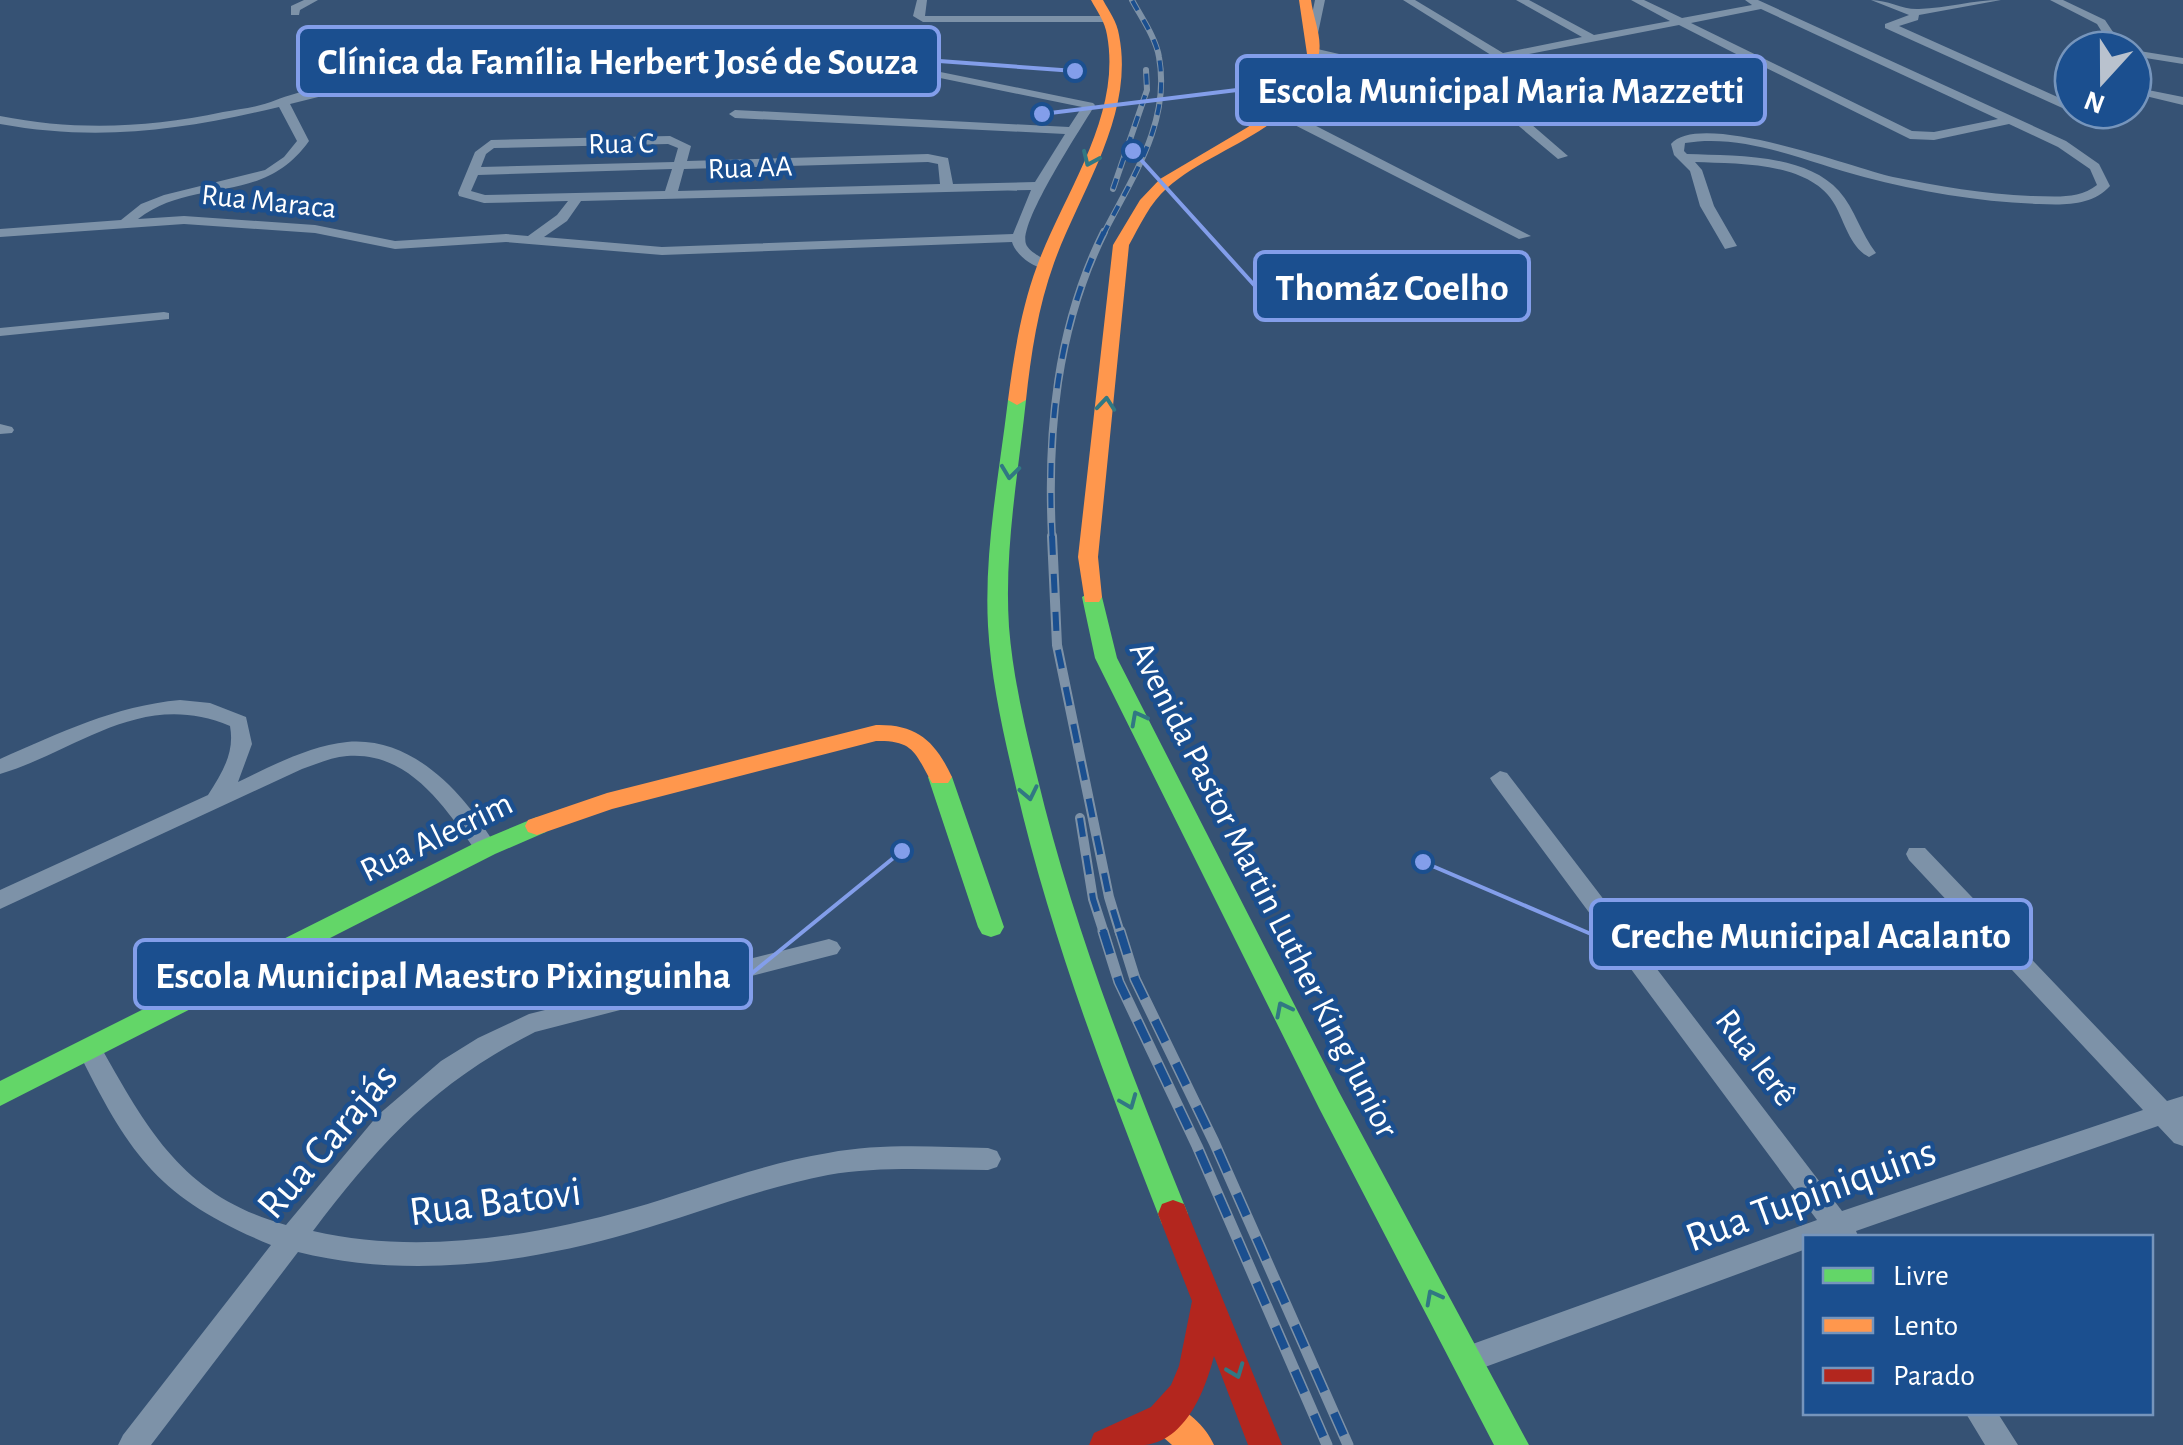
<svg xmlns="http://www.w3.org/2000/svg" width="2183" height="1445" font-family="'Alegreya Sans',sans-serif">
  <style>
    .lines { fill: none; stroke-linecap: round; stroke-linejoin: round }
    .street { fill: #7d92a8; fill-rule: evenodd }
    .fast { fill: #63d668; fill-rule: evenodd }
    .slow { fill: #ff974d; fill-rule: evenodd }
    .jam { fill: #b3261e; fill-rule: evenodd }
    .rail-far3-casing { stroke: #7e92a7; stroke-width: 6 }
    .rail-far2-casing { stroke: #7e92a7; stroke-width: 8 }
    .rail-far1-casing { stroke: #7e92a7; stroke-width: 10 }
    .rail-casing { stroke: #7e92a7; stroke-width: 11 }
    .rail-far3 { stroke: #1b4f8f; stroke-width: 4; stroke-dasharray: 11; stroke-linecap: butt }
    .rail-far2 { stroke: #1b4f8f; stroke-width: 5; stroke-dasharray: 15; stroke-linecap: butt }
    .rail-far1 { stroke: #1b4f8f; stroke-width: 6; stroke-dasharray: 19; stroke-linecap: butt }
    .rail { stroke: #1b4f8f; stroke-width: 8; stroke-dasharray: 24; stroke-linecap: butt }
    .oneway { stroke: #317883 }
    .labels { text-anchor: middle; stroke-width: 9; stroke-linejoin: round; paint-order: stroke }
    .far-street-label { font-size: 30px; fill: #fff; stroke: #1b4f8f }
    .street-label { font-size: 35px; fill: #fff; stroke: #1b4f8f }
    .near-street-label { font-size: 42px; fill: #fff; stroke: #1b4f8f }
    .leader { fill: none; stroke: #839eea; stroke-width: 4 }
    .callout-dot { fill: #839eea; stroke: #1b4f8f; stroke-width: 4 }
    .callout { fill: #1b4f8f; stroke: #839eea; stroke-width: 4 }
    .callout-label { font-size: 38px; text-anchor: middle; font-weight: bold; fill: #fff }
  </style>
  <rect width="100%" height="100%" fill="#365274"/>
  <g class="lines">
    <path class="street" d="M304 0H318L300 10 299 15H291V6Z
      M917 0H927L925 16H1106L1111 19 1106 22H923L913 16Z
      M1315 0H1325L1317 38 1312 41 1307 38Z
      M1403 0H1415L1503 53 1582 37 1516 0H1529L1594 35 1670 21 1631 0H1644L1682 18 1752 5 1745 0H1758L2066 141 2099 164 2110 186C2092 206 2064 205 2039 204 1980 202 1921 192 1864 177 1806 162 1746 133 1685 143L1684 151 1687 154C1734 156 1805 153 1839 191 1855 209 1861 234 1876 253L1869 257C1850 247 1845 223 1835 205 1811 161 1738 164 1695 162L1702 170 1714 206 1737 246 1725 249 1700 206 1690 171 1674 155 1671 144C1700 110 1851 167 1893 177 1938 186 1984 194 2031 196 2053 196 2078 200 2097 185L2090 169 2058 147 2009 124 1934 140 1910 139 1754 62 1522 111 1524 118 1568 156 1558 159 1514 122 1512 106 1744 58 1679 25 1425 74H1400L1307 51 1313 48 1400 68H1425L1491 55ZM1761 9 1998 119 1934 132 1912 131 1691 23Z
      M1871 0C1888 0 1903 10 1919 9 1947 8 1973 0 2001 0L1919 15 1918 20 1899 26 2073 104V110H2078L2069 111 1885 28V24L1909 15Z
      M2050 0H2063L2105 20 2125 50H2113L2097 24Z
      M2132 50H2133L2183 58V64L2133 56Z
      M837 51 1093 103 1095 105C1082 127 1018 223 1026 244 1029 252 1043 258 1050 263V269C1036 270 1016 256 1012 242L662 255 506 242 395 249 315 233 184 224 0 237V229L121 220 141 204 164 195 265 170 284 157 297 141 279 107C182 130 99 142 0 124V116C76 131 147 128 223 112 240 109 260 107 276 100 295 92 365 75 387 76V80L290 104 309 141C262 207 194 176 138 219L184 216 315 225 395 241 506 234 528 236 557 215 568 201 484 203 459 196 458 193 475 152 491 140 670 136 691 146 687 161 928 154 948 158 953 184 1035 182 1065 134 735 118 729 114 735 110 1069 127 1082 107 833 56V52ZM668 144 678 148 674 162 481 167 486 154 494 148ZM928 162 938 164 940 184 678 191 684 169ZM672 169 665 191 485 195 471 191 478 175ZM1031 190 1013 234 662 247 544 237 567 221 581 201Z
      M2133 87 2183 97V105L2133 93Z
      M1273 108H1281L1531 236 1519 239 1273 114Z
      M164 312 169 313V319L0 336V328Z
      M0 424 12 427 14 430 12 433 0 434Z
      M180 700 210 703 246 717 252 744 238 782C271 766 309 746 347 742 414 736 466 795 497 848L494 854H478C446 809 410 751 347 756 332 757 317 764 302 769L0 909V890L208 795C222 773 235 753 230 726 141 689 80 750 0 774V759C59 733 115 706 180 700Z
      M1500 771 1507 773 1842 1211 2143 1110 1909 860 1906 854 1909 848H1925L2167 1101 2183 1096V1146L2174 1143 2158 1126 1856 1231 1859 1238H1806V1249L1466 1374 1456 1370 1452 1360 1456 1350 1817 1220 1493 783 1490 778Z
      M829 939 837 942 841 948 837 954 535 1032C434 1083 380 1143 313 1231 416 1255 530 1237 630 1209 696 1190 760 1164 828 1153 881 1143 935 1147 988 1148L997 1151 1001 1159 997 1167 988 1170C935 1170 880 1166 828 1175 760 1188 696 1214 630 1233 522 1264 407 1279 298 1252L151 1445H118L123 1435 271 1245C158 1198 130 1156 77 1049L80 1042 89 1039 98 1042C147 1129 182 1196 286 1225L378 1115 441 1061 478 1038 529 1014Z
      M1965 1412H1997L2018 1445H1985Z"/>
    <path class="fast" d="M1017 395 1026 400C1018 475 1004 551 1009 627 1013 677 1025 728 1037 776 1073 927 1130 1071 1188 1214L1184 1224 1173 1228 1162 1224 1158 1214C1103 1073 1049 931 1015 783 1003 732 991 679 988 626 984 551 999 475 1008 400Z
      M1092 591 1102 597 1117 658 1339 1092 1529 1445H1494L1319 1108 1095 658 1082 597Z
      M940 769 952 777 1004 927 1000 934 991 937 982 934 978 927 928 777Z
      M537 817 546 820 549 826 546 832 495 854 0 1106V1081L477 842Z"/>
    <path class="slow" d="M1091 0H1103C1109 11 1117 22 1119 35 1135 115 1080 191 1054 263 1038 307 1031 354 1026 400L1017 405 1008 400C1014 355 1021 309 1037 266 1064 193 1122 116 1107 35 1105 22 1097 11 1091 0Z
      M1299 0H1311C1313 17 1322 36 1319 53 1306 129 1217 144 1167 188 1150 203 1140 225 1129 245L1098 557 1102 597 1099 602H1085L1078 557 1113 245 1140 200 1160 179 1248 127 1287 96 1298 78 1307 54Z
      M876 725C917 724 935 741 952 777L948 783H932C915 753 914 740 876 741L612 809 537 835 528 832 525 826 528 820 607 793Z
      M1166 1401C1185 1408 1206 1426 1214 1445H1172L1154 1429 1150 1417 1154 1405Z"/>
    <path class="jam" d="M1173 1200 1184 1204 1188 1214 1282 1445H1248L1214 1356C1205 1391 1186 1440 1145 1445 1127 1445 1107 1445 1089 1445L1094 1433 1151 1407 1171 1385 1179 1366 1192 1301 1158 1214 1162 1204Z"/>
    <defs>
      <path id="rail-far3" d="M1113 189 1147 90 1146 70
        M1103 235C1131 179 1171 123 1159 57 1156 38 1141 17 1132 0"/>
      <path id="rail-far2" d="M1052 538C1047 432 1056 329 1104 232"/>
      <path id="rail-far1" d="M1052 536 1057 645 1109 897 1120 933
        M1080 818 1093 899 1104 933"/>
      <path id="rail" d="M1103 931 1119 982 1197 1146 1327 1445
        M1120 931 1135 979 1214 1142 1348 1445"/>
    </defs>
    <use href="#rail-far3" class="rail-far3-casing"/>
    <use href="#rail-far2" class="rail-far2-casing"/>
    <use href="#rail-far1" class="rail-far1-casing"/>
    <use href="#rail" class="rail-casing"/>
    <use href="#rail-far3" class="rail-far3"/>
    <use href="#rail-far2" class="rail-far2"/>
    <use href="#rail-far1" class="rail-far1"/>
    <use href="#rail" class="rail"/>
  </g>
  <defs><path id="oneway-chevron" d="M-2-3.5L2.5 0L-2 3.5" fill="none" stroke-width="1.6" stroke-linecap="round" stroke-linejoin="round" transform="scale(2.5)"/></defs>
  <g class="oneway">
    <use href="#oneway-chevron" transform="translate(1090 159) rotate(114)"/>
    <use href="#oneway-chevron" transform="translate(1106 404) rotate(-85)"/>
    <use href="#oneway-chevron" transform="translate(1010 472) rotate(97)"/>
    <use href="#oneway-chevron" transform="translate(1138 718) rotate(-118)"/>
    <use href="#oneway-chevron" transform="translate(1029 793) rotate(78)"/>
    <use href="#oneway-chevron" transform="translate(1283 1009) rotate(-117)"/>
    <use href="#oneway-chevron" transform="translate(1129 1102) rotate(68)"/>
    <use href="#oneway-chevron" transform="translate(1433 1297) rotate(-118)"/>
    <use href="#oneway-chevron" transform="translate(1236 1371) rotate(69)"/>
  </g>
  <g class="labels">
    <g class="far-street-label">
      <text transform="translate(621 143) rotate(-1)" y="10">Rua C</text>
      <text transform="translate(750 167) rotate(-2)" y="10">Rua AA</text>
      <text transform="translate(269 201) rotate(6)" y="10">Rua Maraca</text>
    </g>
    <g class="street-label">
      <text transform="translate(436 836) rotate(-26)" y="12">Rua Alecrim</text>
      <text transform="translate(1265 889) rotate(63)" y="12">Avenida Pastor Martin Luther King Junior</text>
      <text transform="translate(1757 1057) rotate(53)" y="12">Rua Ierê</text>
    </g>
    <g class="near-street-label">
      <text transform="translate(326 1140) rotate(-49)" y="15">Rua Carajás</text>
      <text transform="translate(1810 1193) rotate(-20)" y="15">Rua Tupiniquins</text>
      <text transform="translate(495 1200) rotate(-7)" y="15">Rua Batovi</text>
    </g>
  </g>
  <path class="leader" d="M1075 71L939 61M1042 114L1237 90M1133 151L1255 286M1423 862L1591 934M902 851L751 974"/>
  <g class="callout-dot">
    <circle cx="1075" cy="71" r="10"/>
    <circle cx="1042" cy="114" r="10"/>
    <circle cx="1133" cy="151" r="10"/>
    <circle cx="1423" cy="862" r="10"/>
    <circle cx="902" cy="851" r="10"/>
  </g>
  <g class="callout">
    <rect x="298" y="27" width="641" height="68" rx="10"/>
    <rect x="1237" y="56" width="528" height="68" rx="10"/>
    <rect x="1255" y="252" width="274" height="68" rx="10"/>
    <rect x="1591" y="900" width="440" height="68" rx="10"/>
    <rect x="135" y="940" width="616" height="68" rx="10"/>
  </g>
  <g class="callout-label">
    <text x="618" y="74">Clínica da Família Herbert José de Souza</text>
    <text x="1501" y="103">Escola Municipal Maria Mazzetti</text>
    <text x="1392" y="300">Thomáz Coelho</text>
    <text x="1811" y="948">Creche Municipal Acalanto</text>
    <text x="443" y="988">Escola Municipal Maestro Pixinguinha</text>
  </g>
  <rect x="1803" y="1235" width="350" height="180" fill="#1b4f8f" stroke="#7695bc" stroke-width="2.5"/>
  <rect x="1823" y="1268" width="50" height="15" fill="#63d668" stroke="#7695bc" stroke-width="2.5"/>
  <text x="1893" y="1285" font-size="30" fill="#ffffff">Livre</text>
  <rect x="1823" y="1318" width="50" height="15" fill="#ff974d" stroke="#7695bc" stroke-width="2.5"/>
  <text x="1893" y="1335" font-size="30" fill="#ffffff">Lento</text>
  <rect x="1823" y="1368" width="50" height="15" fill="#b3261e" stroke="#7695bc" stroke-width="2.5"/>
  <text x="1893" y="1385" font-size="30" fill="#ffffff">Parado</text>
  <g transform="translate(2103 80) rotate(201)"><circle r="48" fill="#1b4f8f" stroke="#7695bc" stroke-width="2.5"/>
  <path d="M0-8L18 38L0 25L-18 38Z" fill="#b9c2ce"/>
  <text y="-15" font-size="28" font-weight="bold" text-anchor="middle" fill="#ffffff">N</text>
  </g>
</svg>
